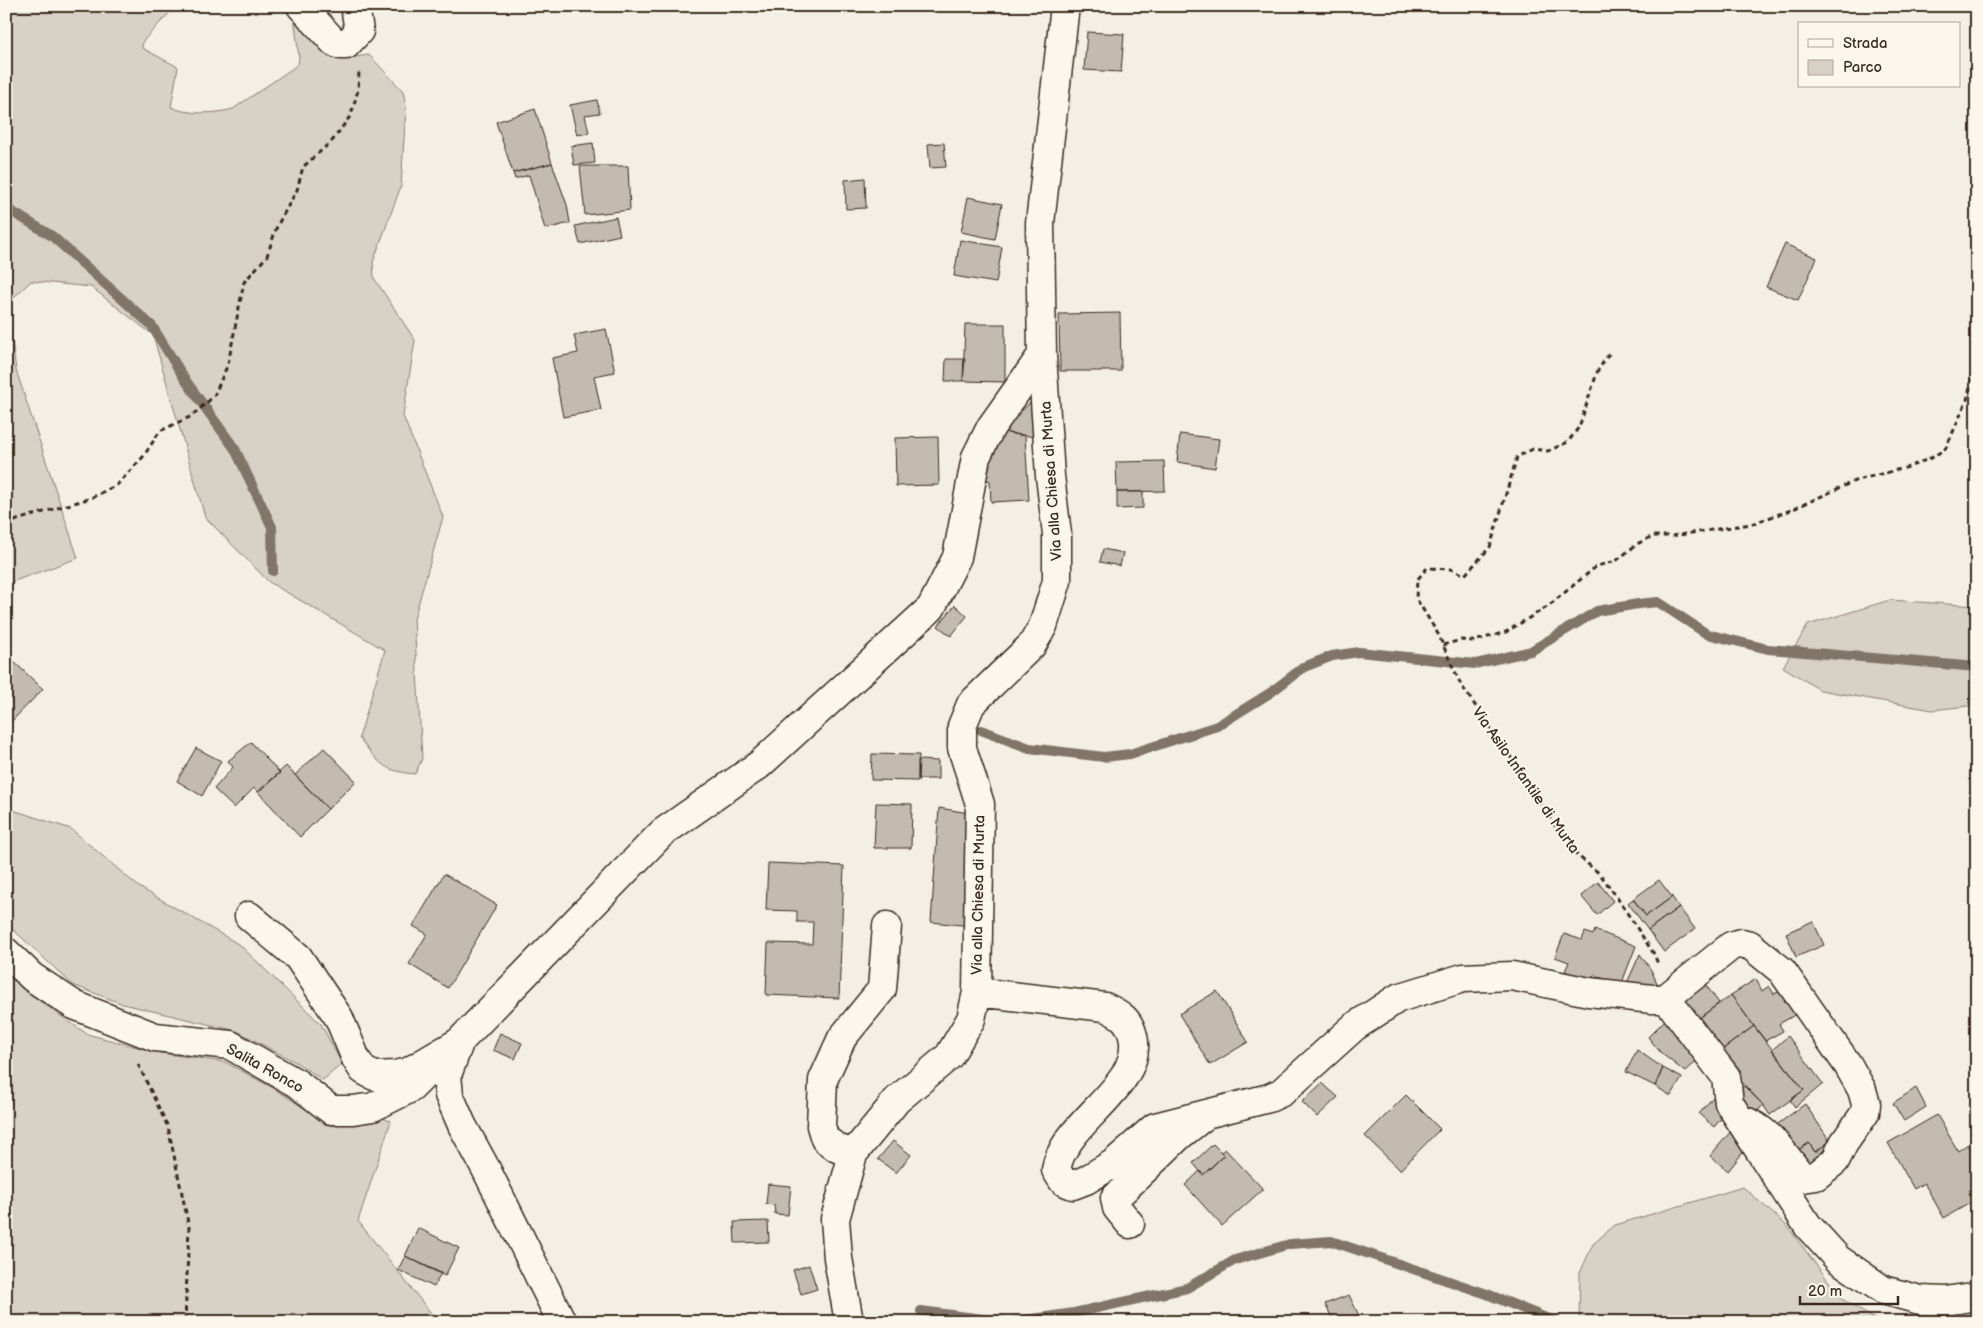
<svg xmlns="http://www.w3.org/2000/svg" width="1983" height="1328" font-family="'Balsamiq Sans',sans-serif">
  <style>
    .green { fill: #d8d1c6; stroke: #8a7e72 }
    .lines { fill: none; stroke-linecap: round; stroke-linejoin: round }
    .stream { stroke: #817468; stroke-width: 10 }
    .building { fill: #c3bbb0; stroke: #3b2a1e }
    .minor-casing { stroke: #3b2a1e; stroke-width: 31 }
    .path { stroke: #3b2a1e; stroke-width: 3; stroke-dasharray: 5 4; stroke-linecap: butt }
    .minor { stroke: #fbf7ec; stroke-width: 28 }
    .labels { text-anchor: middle; stroke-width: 4; stroke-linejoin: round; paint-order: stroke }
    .street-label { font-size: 15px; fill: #3b2a1e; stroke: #fbf7ec }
  </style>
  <rect width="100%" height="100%" fill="#f3efe4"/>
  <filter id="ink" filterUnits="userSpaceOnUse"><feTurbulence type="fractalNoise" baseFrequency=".02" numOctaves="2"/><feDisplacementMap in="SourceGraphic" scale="10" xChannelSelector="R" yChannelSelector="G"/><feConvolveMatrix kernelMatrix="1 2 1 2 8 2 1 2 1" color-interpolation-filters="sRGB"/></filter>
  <g filter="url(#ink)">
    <path class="green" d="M6 6H176L143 41 142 48 178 67 171 107C188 115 215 114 233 109L293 68 298 64 299 58 294 17 347 58 369 55 403 91 406 107 401 186 373 262 374 278 415 340 403 416 443 517 414 619 422 759 415 774C381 771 379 762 359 738L385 650 269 582 205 517 153 335 91 287 31 281 7 304 16 370 78 558 6 584Z
      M1890 600 1977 606V705L1932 710 1820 690 1783 667 1808 625Z
      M6 806 16 811 71 829 139 887 240 945 321 1024 342 1064 323 1080 297 1063 237 1031 123 1004 73 985 6 923Z
      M6 972 24 990 87 1034 160 1053 225 1062 273 1088 332 1126 380 1117 391 1121 358 1221 438 1322H6Z
      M1743 1187 1787 1226 1842 1299 1879 1322H1579L1580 1273 1593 1244 1615 1225Z"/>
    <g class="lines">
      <path class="stream" d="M6 208 52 236 152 326 186 381 235 449 272 527 273 571
        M981 730 1029 748 1104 757 1130 754 1217 726 1270 693 1304 667 1332 656 1359 652 1475 664 1531 651 1597 611 1638 604 1658 602 1707 634 1768 649 1977 667
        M921 1311 1006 1322
        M1012 1322 1074 1313 1187 1288 1235 1260 1290 1244 1331 1241 1487 1294 1556 1322"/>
    </g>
    <path class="building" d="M1087 32 1124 34 1121 72 1084 70Z
      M597 100 600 113 585 115 589 133 577 135 570 105Z
      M535 109 552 163 513 173 496 122Z
      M593 143 595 163 574 165 571 146Z
      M944 143 946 167 930 168 928 144Z
      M552 163 567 205 570 223 545 229 529 175 515 179 513 173Z
      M580 166H628L630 210 585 215Z
      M865 178 866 208 846 209 845 180Z
      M968 197 1002 204 995 239 961 232Z
      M616 217 620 235 580 244 575 226Z
      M960 240 1002 247 996 283 954 276Z
      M1785 244 1817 258 1798 300 1766 287Z
      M1120 313 1121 371H1060L1059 314Z
      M965 324H1005V382L963 381Z
      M606 329 615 372 594 376 601 410 563 417 552 358 578 353 574 335Z
      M946 359H965L963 381H945Z
      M1033 400 1036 437 1008 433 1002 429Z
      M1002 429 1008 433 1025 436 1029 500 991 502 990 481 980 477Z
      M1180 434 1219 439 1215 468 1177 462Z
      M938 437 939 485 896 486 895 438Z
      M1164 461 1165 491 1117 492 1116 462Z
      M1117 492H1143V508L1117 509Z
      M1103 549 1123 553 1120 566 1100 562Z
      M955 605 967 616 951 636 938 626Z
      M13 661 43 689 6 727V668Z
      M251 742 280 773 258 792 254 788 234 808 214 789 233 767 228 761Z
      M196 748 221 761 202 796 177 781Z
      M324 748 356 781 328 809 295 775Z
      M872 754 919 755 918 781 871 780Z
      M918 760 938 761V779H918Z
      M286 766 328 809 300 837 258 792Z
      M876 803 912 804 911 848H874Z
      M939 808 969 813 972 926 931 922Z
      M768 863 844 866 839 998 766 995 768 943 812 944 813 922H797V911L766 910Z
      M444 874 497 905 448 988 409 964 427 934 413 926Z
      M1659 880 1672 897 1646 916 1633 899Z
      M1598 882 1613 901 1597 915 1581 896Z
      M1672 897 1679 907 1648 930 1628 903 1633 899 1646 916Z
      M1679 907 1695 929 1664 952 1648 930Z
      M1813 921 1824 945 1796 957 1786 933Z
      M1595 930 1636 946 1621 985 1594 975 1591 982 1565 971 1569 962 1555 957 1564 934 1582 940 1585 932 1593 935Z
      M1640 954 1651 970 1657 983 1648 993 1627 983Z
      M1756 979 1762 991 1769 986 1774 994 1784 989 1798 1013 1779 1024 1783 1031 1765 1041 1731 995Z
      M1705 984 1719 1003 1698 1019 1683 1000Z
      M1217 991 1248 1042 1210 1065 1179 1014Z
      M1731 995 1754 1026 1723 1049 1698 1019Z
      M1665 1020 1700 1058 1685 1072 1661 1053 1648 1037Z
      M1754 1026 1804 1090 1770 1115 1763 1105 1735 1075 1741 1071 1723 1049Z
      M500 1033 522 1043 515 1059 493 1050Z
      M1788 1036 1823 1084 1795 1107 1790 1100 1804 1090 1772 1050Z
      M1637 1050 1663 1068 1655 1086 1626 1072Z
      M1663 1068 1682 1078 1671 1096 1655 1086Z
      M1322 1083 1338 1097 1317 1117 1302 1102Z
      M1744 1086 1763 1105 1752 1118 1733 1098Z
      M1916 1088 1926 1107 1904 1121 1893 1103Z
      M1406 1095 1440 1129 1400 1170 1365 1136Z
      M1713 1097 1729 1109 1714 1127 1699 1114Z
      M1805 1104 1830 1141 1815 1152 1809 1143 1789 1156 1771 1129Z
      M1937 1115 1958 1151 1968 1144 1977 1160V1199L1944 1218 1924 1183 1914 1189 1888 1143Z
      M1732 1130 1749 1145 1728 1171 1710 1156Z
      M893 1141 911 1155 896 1173 878 1159Z
      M1830 1141 1834 1147 1804 1168 1789 1156 1809 1143 1815 1152Z
      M1213 1144 1224 1155 1203 1175 1193 1163Z
      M1225 1149 1263 1189 1222 1226 1185 1185 1200 1171 1203 1175 1224 1155 1221 1152Z
      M768 1184 791 1186 788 1215 775 1214 774 1205 766 1204Z
      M768 1221 769 1242 735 1243 734 1222Z
      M418 1228 459 1248 445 1276 405 1256Z
      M405 1256 441 1273 434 1287 398 1270Z
      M809 1265 817 1289 801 1294 793 1270Z
      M1349 1295 1362 1322H1334L1325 1304Z"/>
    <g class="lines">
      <defs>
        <path id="minor" d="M301 6 334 42 340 45H346L359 31 355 6
          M249 916 298 957 339 1018 356 1059 363 1070 374 1076 395 1075 408 1072 459 1042 662 833 759 765 931 608 957 557 976 457 991 427 1042 355
          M6 952 32 977 74 1005 155 1037 230 1045 298 1084 331 1110H353L373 1107 411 1088 429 1070
          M977 992 1105 1007C1120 1014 1129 1019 1133 1036 1145 1087 1063 1121 1056 1170L1063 1181 1073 1185 1086 1180 1114 1163 1155 1127 1269 1098 1282 1092 1354 1027 1398 998 1463 978 1512 976 1589 992 1652 999 1666 998 1731 946 1741 943 1750 945 1782 971 1848 1065 1862 1090 1866 1104 1865 1113 1844 1143 1835 1161 1816 1176 1803 1178C1784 1155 1769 1128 1740 1119
          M1666 998 1726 1077 1729 1103 1808 1226 1838 1259 1883 1290 1920 1300 1946 1301 1977 1296
          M459 1043 447 1075 449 1095 462 1125 486 1169 562 1322
          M853 1154 837 1148 825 1139 821 1126 823 1080 842 1038 882 989 887 926
          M1130 1224 1117 1208 1115 1198 1179 1136 1203 1117
          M849 1322 838 1258 835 1219 853 1154 897 1100 949 1056 971 1019 977 992 980 804 962 748V726L971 704 1032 645 1043 626 1057 581V534L1050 476 1042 355 1040 223 1065 6"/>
      </defs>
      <use href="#minor" class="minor-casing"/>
      <path class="path" d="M1609 354 1598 370 1579 427 1568 442 1548 451 1533 449 1517 457 1490 547 1465 575 1451 569 1427 568 1417 580 1416 598 1438 634 1461 685 1523 775 1559 832 1578 856 1600 874 1616 896 1654 954 1658 964
        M6 525 17 520 91 498 117 485 143 457 160 431 192 416 214 396 228 364 244 282 267 256 277 226 297 190 303 167 333 140 351 115 358 90 359 72
        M1443 645 1461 640 1474 641 1506 632 1547 607 1597 566 1616 561 1637 544 1653 536H1672L1751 524 1791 510 1857 480 1909 467 1933 457 1946 448 1967 400 1977 355
        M138 1064 168 1127 189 1227 185 1322"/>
      <use href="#minor" class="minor"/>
    </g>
  </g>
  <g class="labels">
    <g class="street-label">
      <text transform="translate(1051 481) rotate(-94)" y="5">Via alla Chiesa di Murta</text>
      <text transform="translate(1526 780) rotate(55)" y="5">Via Asilo Infantile di Murta</text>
      <text transform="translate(978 895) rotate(-89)" y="5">Via alla Chiesa di Murta</text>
      <text transform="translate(265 1068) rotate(29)" y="5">Salita Ronco</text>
    </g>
  </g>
  <rect width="1983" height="1328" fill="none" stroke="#fbf7ec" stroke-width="25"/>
  <rect x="12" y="12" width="1958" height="1303" fill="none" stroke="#3b2a1e" stroke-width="2" filter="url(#ink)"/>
  <rect x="1798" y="22" width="162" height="65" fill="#fbf7ec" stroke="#aea59a"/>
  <rect x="1808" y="39" width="25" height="8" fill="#fbf7ec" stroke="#aea59a"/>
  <text x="1843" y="48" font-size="15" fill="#3b2a1e">Strada</text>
  <rect x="1808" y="60" width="25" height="15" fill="#d8d1c6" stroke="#aea59a"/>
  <text x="1843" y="72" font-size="15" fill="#3b2a1e">Parco</text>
  <path d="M1800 1296v8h98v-8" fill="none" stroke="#3b2a1e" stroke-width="2.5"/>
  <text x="1808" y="1296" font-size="15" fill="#3b2a1e" stroke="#fbf7ec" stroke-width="4" paint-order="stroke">20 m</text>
</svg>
